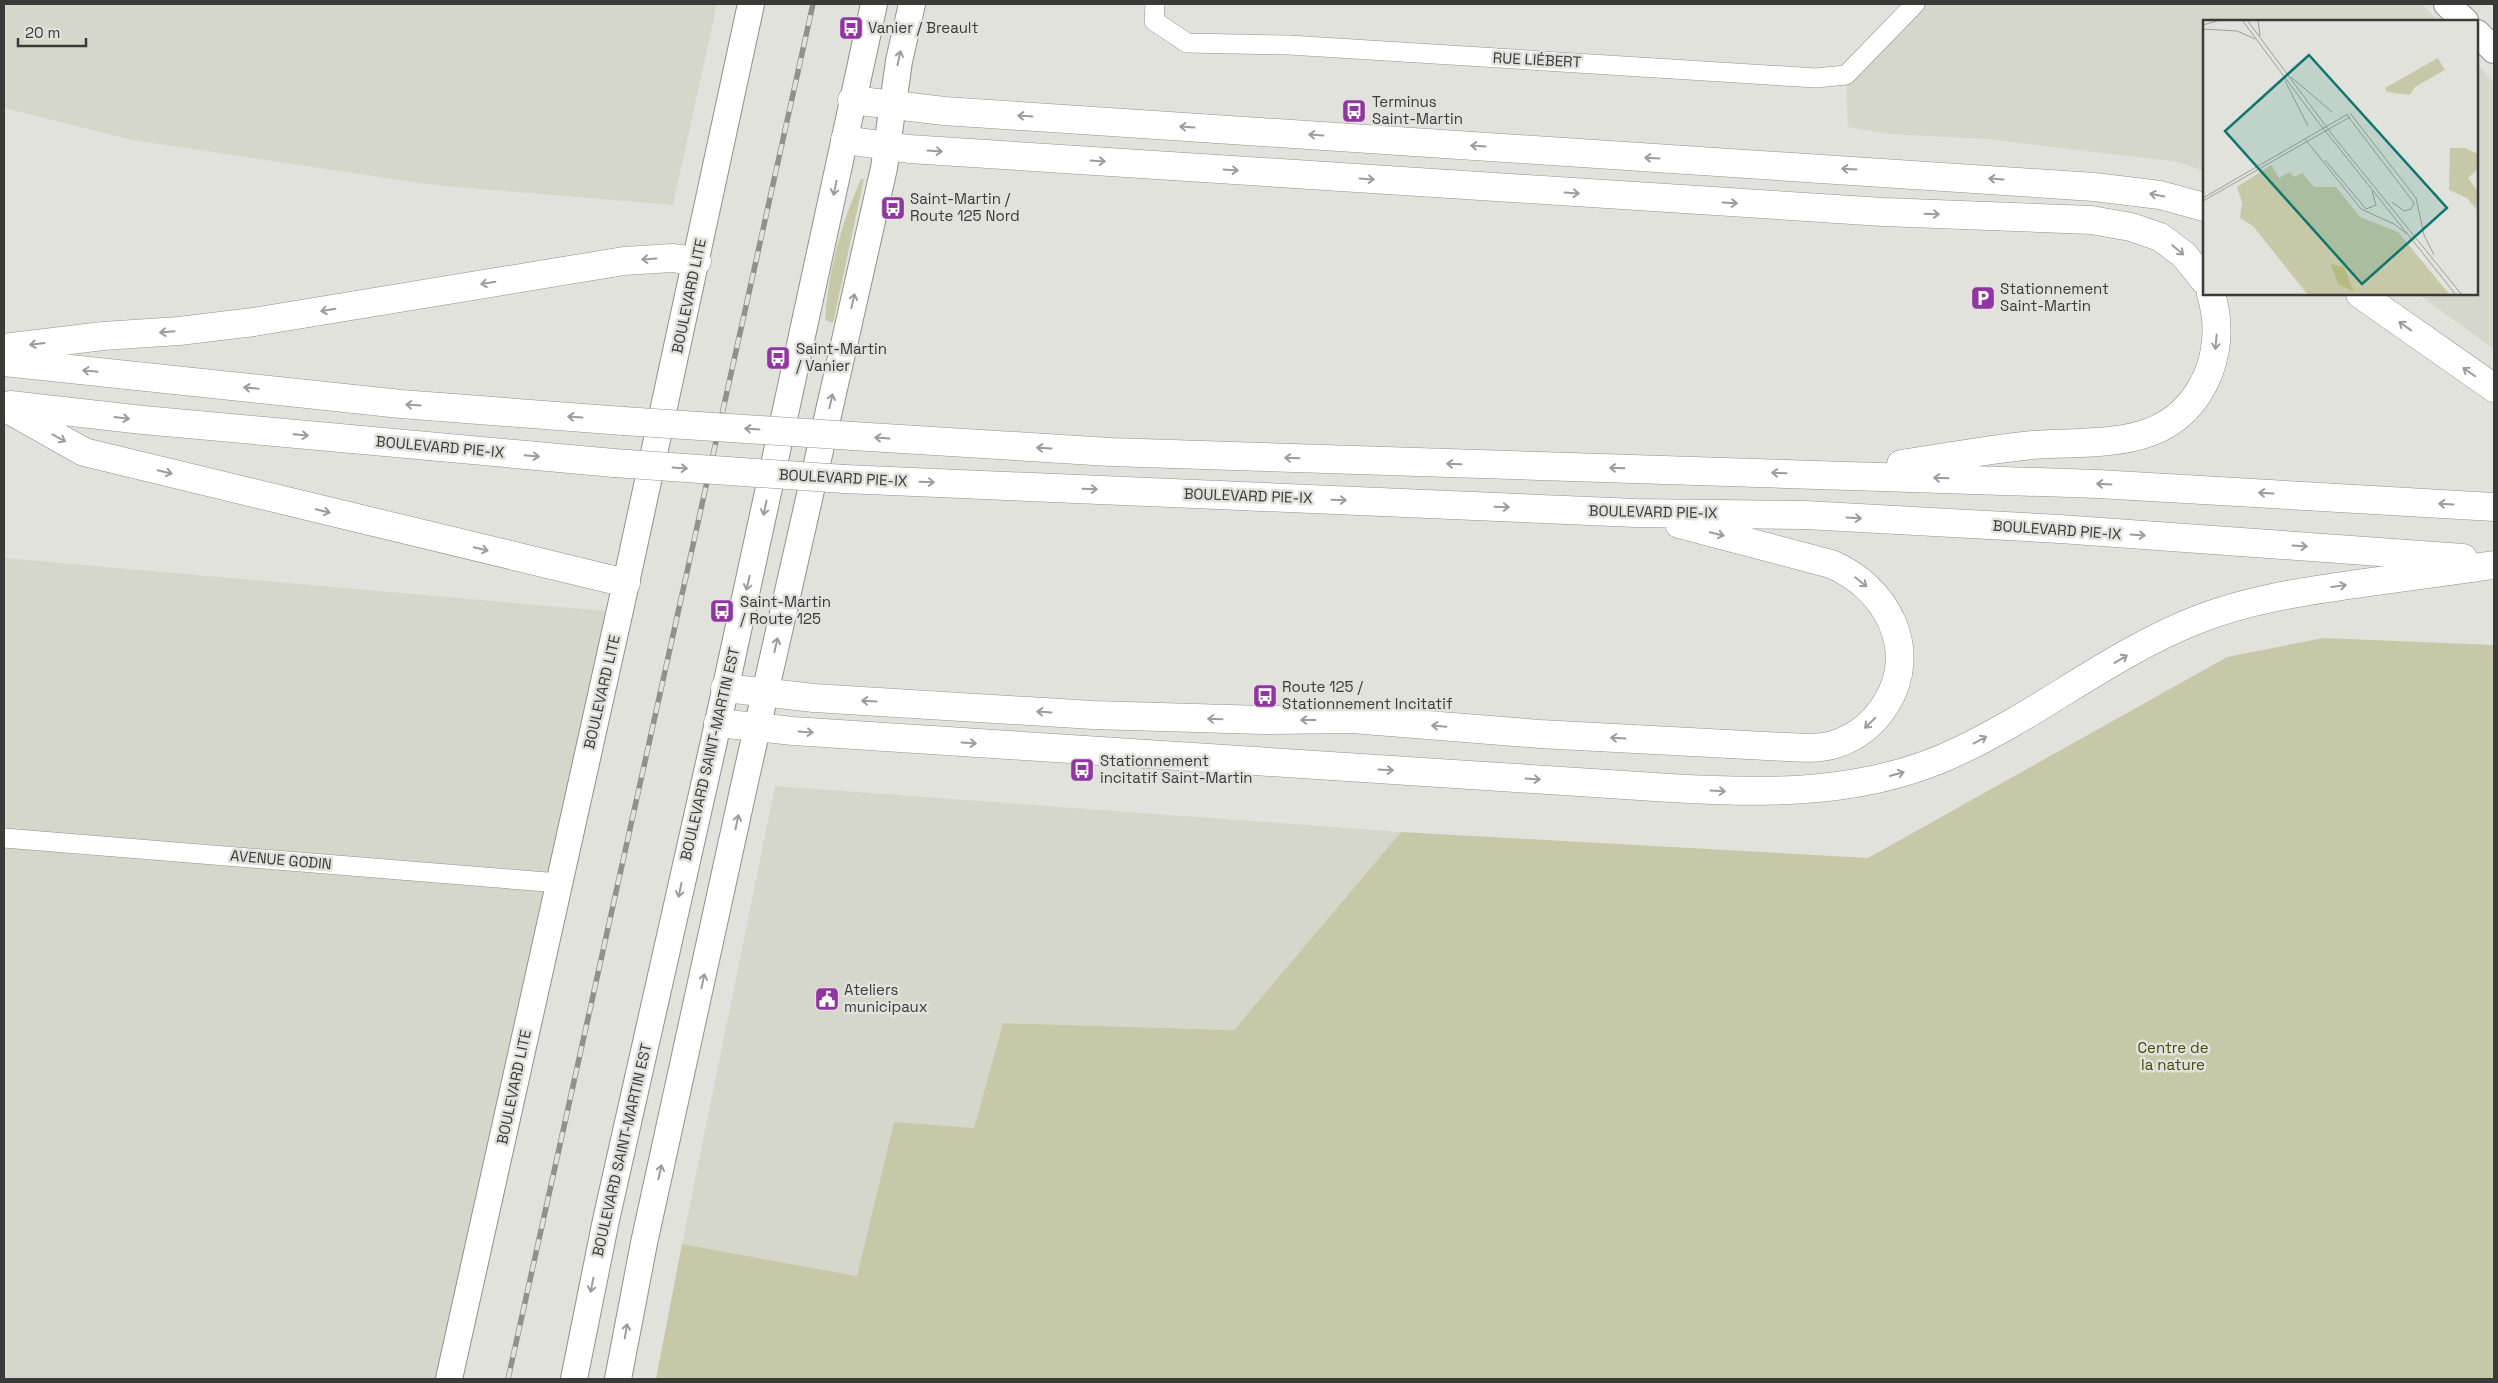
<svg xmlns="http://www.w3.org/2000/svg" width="2498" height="1383" font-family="'Space Grotesk',sans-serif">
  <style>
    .built { fill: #d6d7cb }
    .green { fill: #c6c9a8 }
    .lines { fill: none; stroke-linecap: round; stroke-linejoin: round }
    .street-casing { stroke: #90918c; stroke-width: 20 }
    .secondary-casing { stroke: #90918c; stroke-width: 28 }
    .highway-casing { stroke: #90918c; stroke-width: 29 }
    .street { stroke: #fff; stroke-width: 19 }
    .secondary { stroke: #fff; stroke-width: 26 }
    .highway { stroke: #fff; stroke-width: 28 }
    .rail-casing { stroke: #90918d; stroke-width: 5.5 }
    .rail { stroke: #e1e2dc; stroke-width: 4; stroke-dasharray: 11; stroke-linecap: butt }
    .highway-bridge-casing { stroke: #90918c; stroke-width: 29; stroke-linecap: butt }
    .highway-bridge { stroke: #fff; stroke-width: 28 }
    .oneway { stroke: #9c9c9c }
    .labels { text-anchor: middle; stroke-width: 5; stroke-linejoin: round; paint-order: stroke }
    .poi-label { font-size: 15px; fill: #3a3a38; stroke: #e1e2dc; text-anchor: start }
    .street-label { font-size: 15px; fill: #3a3a38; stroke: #e1e2dc }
    .park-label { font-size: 15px; fill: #474909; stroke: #e1e2dc }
    .inset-road { fill: none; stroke: #9e9f9a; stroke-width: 1 }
    .view { fill: #0f766e; fill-opacity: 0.15; stroke: #0f766e; stroke-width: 2.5 }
    .inset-edge { fill: none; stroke: #3a3a38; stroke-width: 2.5 }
  </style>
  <rect width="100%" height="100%" fill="#e1e2dc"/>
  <path class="built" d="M4 4H717L673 205 433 185 132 140 4 108Z
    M1915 4H2422L2438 21H2204V171L2178 162 1987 139 1889 134 1848 127 1846 75Z
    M2477 64 2494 83V349L2418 294H2477Z
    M4 558 605 611 559 883 449 1379H4Z
    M775 786 1401 832 1234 1030 1003 1023 974 1128 894 1123 857 1276 682 1244Z"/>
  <path class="green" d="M861 179H864L833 323 825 320C828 270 841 225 861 179Z
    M2323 638 2494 645V1379H656L682 1244 857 1276 894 1122 974 1128 1003 1023 1234 1030 1401 832 1868 858 2227 657Z"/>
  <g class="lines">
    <defs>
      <path id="street" d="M1155 4 1154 21 1187 43 1289 45 1816 78 1846 75 1915 4
        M4 838 559 883"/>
      <path id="secondary" d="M2447 4 2465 21
        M2477 33 2494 50
        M449 1379 626 583 751 4
        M574 1379 606 1220 714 741 874 4
        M618 1379 644 1243 746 777 884 168 899 61 912 4"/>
      <path id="highway" d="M852 100 944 111 2094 187 2160 195 2204 207
        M845 140 909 149 1883 212 2091 220 2131 227 2160 237 2184 255 2204 280
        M2360 294 2494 388
        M4 348 103 336 179 331 254 322 624 261 672 258 697 261
        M4 362 401 404 623 421
        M10 405 143 420 614 463
        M4 407 84 452 626 583
        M853 436 1110 452 2098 484 2494 507
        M1901 464C1945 458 1989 449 2033 445 2103 440 2177 452 2209 372 2218 347 2219 320 2211 294
        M844 479 1636 513 1805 515 2060 529 2463 558
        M725 688 814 698 1093 715 1263 720 1352 719 1540 734 1786 747C1803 748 1820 749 1836 744 1857 737 1874 723 1886 704 1920 649 1886 587 1831 564L1679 524
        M718 723 793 731 1670 788C1769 794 1869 795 1961 750 2041 712 2112 654 2194 621 2246 600 2300 592 2356 584 2402 578 2448 571 2494 565"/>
    </defs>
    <use href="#street" class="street-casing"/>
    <use href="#secondary" class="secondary-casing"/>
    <use href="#highway" class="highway-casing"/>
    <use href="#street" class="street"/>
    <use href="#secondary" class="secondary"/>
    <use href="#highway" class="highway"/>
    <defs>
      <path id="rail" d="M508 1379 813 4"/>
    </defs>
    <use href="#rail" class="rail-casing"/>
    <use href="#rail" class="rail"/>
    <defs>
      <path id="highway-bridge" d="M623 421 853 436
        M614 463 844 479"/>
    </defs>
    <use href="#highway-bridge" class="highway-bridge-casing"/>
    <use href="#highway-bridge" class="highway-bridge"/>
  </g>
  <defs><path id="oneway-shaft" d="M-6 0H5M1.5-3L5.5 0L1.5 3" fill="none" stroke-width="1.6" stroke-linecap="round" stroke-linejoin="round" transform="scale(1.25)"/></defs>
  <g class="oneway">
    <use href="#oneway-shaft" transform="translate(899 58) rotate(-78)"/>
    <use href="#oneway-shaft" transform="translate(1025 116) rotate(-176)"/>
    <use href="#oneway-shaft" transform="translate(1187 127) rotate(-176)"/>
    <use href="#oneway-shaft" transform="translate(1316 135) rotate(-176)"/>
    <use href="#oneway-shaft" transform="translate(1478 146) rotate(-176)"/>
    <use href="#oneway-shaft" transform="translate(935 151) rotate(4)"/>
    <use href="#oneway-shaft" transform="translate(1652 158) rotate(-177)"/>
    <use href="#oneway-shaft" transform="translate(1098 161) rotate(4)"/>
    <use href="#oneway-shaft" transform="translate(1849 169) rotate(-177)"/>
    <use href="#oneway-shaft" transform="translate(1231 170) rotate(4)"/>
    <use href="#oneway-shaft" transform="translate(1367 179) rotate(4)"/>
    <use href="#oneway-shaft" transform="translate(1996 179) rotate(-176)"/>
    <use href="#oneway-shaft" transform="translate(835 188) rotate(102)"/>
    <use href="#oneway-shaft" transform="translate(1572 193) rotate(4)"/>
    <use href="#oneway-shaft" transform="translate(2157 195) rotate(-169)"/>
    <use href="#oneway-shaft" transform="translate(1730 203) rotate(3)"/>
    <use href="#oneway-shaft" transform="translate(1932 214) rotate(2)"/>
    <use href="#oneway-shaft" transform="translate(2178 250) rotate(40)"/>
    <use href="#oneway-shaft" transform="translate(649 259) rotate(176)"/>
    <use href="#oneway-shaft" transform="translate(488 283) rotate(170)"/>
    <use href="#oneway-shaft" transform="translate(853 301) rotate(-77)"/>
    <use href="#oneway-shaft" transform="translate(328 310) rotate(171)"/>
    <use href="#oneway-shaft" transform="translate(2405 326) rotate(-144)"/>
    <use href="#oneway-shaft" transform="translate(167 332) rotate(175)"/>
    <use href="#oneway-shaft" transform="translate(2216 342) rotate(95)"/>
    <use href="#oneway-shaft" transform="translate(37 344) rotate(173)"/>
    <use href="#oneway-shaft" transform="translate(90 371) rotate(-174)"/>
    <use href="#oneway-shaft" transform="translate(2469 372) rotate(-145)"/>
    <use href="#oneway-shaft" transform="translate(251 388) rotate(-174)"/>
    <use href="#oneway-shaft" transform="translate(831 401) rotate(-77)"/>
    <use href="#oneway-shaft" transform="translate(413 405) rotate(-176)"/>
    <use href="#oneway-shaft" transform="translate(575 417) rotate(-176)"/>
    <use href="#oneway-shaft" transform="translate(122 418) rotate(7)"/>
    <use href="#oneway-shaft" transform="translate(752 429) rotate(-176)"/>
    <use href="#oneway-shaft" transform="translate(301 435) rotate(5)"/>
    <use href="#oneway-shaft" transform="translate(59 438) rotate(29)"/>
    <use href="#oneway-shaft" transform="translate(882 438) rotate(-176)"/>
    <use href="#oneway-shaft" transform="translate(1044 448) rotate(-177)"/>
    <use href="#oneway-shaft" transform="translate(532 456) rotate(5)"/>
    <use href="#oneway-shaft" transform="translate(1292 458) rotate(-178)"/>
    <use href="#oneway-shaft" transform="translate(1454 464) rotate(-178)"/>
    <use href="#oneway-shaft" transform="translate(680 468) rotate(4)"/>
    <use href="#oneway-shaft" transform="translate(1617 468) rotate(-178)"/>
    <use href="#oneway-shaft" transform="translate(165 472) rotate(14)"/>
    <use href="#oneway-shaft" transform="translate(1779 473) rotate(-178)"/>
    <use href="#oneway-shaft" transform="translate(1941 478) rotate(-178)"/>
    <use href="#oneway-shaft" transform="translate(927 482) rotate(2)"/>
    <use href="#oneway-shaft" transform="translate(2104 484) rotate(-177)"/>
    <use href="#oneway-shaft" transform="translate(1090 489) rotate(2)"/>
    <use href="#oneway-shaft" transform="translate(2266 493) rotate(-177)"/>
    <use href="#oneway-shaft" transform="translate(1339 500) rotate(2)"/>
    <use href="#oneway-shaft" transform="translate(2446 504) rotate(-177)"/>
    <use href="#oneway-shaft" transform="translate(1502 507) rotate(2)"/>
    <use href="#oneway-shaft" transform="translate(765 508) rotate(102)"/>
    <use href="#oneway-shaft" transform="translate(323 511) rotate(14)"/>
    <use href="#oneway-shaft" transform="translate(1854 518) rotate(3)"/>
    <use href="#oneway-shaft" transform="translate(1717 534) rotate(14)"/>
    <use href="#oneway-shaft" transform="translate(2138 535) rotate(4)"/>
    <use href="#oneway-shaft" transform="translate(2300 546) rotate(4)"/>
    <use href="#oneway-shaft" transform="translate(481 549) rotate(14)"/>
    <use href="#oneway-shaft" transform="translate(1861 582) rotate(39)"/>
    <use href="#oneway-shaft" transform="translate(748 583) rotate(103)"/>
    <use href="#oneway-shaft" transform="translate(2339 586) rotate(-8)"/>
    <use href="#oneway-shaft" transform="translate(776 645) rotate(-77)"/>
    <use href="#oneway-shaft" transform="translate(2121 659) rotate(-31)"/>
    <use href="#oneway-shaft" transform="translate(869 701) rotate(-177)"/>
    <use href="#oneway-shaft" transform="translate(1044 712) rotate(-176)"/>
    <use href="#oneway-shaft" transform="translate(1215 719) rotate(-178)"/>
    <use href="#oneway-shaft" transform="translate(1308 720) rotate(180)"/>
    <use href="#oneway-shaft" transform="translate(1870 723) rotate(136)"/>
    <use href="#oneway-shaft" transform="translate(1439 726) rotate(-175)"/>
    <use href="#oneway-shaft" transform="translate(806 732) rotate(4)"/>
    <use href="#oneway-shaft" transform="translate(1618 738) rotate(-177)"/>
    <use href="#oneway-shaft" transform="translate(1980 740) rotate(-28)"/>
    <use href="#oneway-shaft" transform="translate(969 743) rotate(4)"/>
    <use href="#oneway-shaft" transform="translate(1386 770) rotate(3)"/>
    <use href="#oneway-shaft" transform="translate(1897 774) rotate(-16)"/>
    <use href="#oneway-shaft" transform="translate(1533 779) rotate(4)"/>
    <use href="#oneway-shaft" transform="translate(1718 791) rotate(3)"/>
    <use href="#oneway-shaft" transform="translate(737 822) rotate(-78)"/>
    <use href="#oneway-shaft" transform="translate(680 890) rotate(102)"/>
    <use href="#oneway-shaft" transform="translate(703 981) rotate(-78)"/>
    <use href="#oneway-shaft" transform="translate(660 1172) rotate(-77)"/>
    <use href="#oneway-shaft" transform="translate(592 1285) rotate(101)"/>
    <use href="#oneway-shaft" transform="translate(626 1331) rotate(-80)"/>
  </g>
  <defs>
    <symbol id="bus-square" viewBox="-11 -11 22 22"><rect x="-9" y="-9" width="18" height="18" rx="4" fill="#9135a0" stroke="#e1e2dc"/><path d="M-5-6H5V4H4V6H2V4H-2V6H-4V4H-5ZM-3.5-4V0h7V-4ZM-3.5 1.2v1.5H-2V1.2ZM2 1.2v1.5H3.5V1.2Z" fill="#fff"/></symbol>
    <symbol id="parking-square" viewBox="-11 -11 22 22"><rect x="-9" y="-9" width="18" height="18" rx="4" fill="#9135a0" stroke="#e1e2dc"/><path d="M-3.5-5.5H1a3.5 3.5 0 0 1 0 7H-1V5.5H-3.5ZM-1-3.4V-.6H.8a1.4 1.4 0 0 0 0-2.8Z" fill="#fff"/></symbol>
    <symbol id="civic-square" viewBox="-11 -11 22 22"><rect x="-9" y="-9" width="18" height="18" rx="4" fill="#9135a0" stroke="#e1e2dc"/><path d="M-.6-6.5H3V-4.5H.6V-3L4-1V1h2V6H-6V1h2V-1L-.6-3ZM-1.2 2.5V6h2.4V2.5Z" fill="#fff"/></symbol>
  </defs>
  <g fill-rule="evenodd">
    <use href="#bus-square" x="837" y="14" width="28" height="28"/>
    <use href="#bus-square" x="1340" y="97" width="28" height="28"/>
    <use href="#bus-square" x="879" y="194" width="28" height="28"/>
    <use href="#parking-square" x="1969" y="284" width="28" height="28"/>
    <use href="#bus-square" x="764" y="344" width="28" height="28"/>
    <use href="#bus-square" x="708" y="597" width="28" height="28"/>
    <use href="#bus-square" x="1251" y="682" width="28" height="28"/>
    <use href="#bus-square" x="1068" y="756" width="28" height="28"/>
    <use href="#civic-square" x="813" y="985" width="28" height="28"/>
  </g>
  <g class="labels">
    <g class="poi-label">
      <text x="868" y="33">Vanier / Breault</text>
      <text x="1372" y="107">Terminus<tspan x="1372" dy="17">Saint-Martin</tspan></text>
      <text x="910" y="204">Saint-Martin /<tspan x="910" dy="17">Route 125 Nord</tspan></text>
      <text x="2000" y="294">Stationnement<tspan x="2000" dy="17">Saint-Martin</tspan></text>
      <text x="796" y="354">Saint-Martin<tspan x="796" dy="17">/ Vanier</tspan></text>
      <text x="740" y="607">Saint-Martin<tspan x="740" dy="17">/ Route 125</tspan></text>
      <text x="1282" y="692">Route 125 /<tspan x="1282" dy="17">Stationnement Incitatif</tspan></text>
      <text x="1100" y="766">Stationnement<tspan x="1100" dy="17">incitatif Saint-Martin</tspan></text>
      <text x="844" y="995">Ateliers<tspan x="844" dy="17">municipaux</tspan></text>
    </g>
    <g class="street-label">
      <text transform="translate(1537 60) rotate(3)" y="5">RUE LIÉBERT</text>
      <text transform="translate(689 296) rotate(-78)" y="5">BOULEVARD LITE</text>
      <text transform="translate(440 447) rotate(5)" y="5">BOULEVARD PIE-IX</text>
      <text transform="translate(843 478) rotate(3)" y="5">BOULEVARD PIE-IX</text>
      <text transform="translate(1248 496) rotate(2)" y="5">BOULEVARD PIE-IX</text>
      <text transform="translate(1653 512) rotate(1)" y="5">BOULEVARD PIE-IX</text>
      <text transform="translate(2057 530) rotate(4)" y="5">BOULEVARD PIE-IX</text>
      <text transform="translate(602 692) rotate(-77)" y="5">BOULEVARD LITE</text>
      <text transform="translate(710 754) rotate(-77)" y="5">BOULEVARD SAINT-MARTIN EST</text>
      <text transform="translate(281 860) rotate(5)" y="5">AVENUE GODIN</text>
      <text transform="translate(514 1087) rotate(-78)" y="5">BOULEVARD LITE</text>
      <text transform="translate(622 1150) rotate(-77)" y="5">BOULEVARD SAINT-MARTIN EST</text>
    </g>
    <g class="park-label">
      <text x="2173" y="1053">Centre de<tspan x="2173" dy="17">la nature</tspan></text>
    </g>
  </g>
  <g transform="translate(2203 20)">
    <rect width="275" height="275" fill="#e1e2dc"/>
    <path d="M235 38 242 50 212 67 207 75 184 72 182 68ZM247 128H262L275 134V149L265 158 275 171 273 189 264 178 246 170ZM68 145 76 158 87 152 91 157 99 153 111 167H133L157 197 195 212 247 275H105L50 206 37 198 39 182 34 167Z" fill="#c6c9a8"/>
    <path d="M128 244 141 247 151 272 135 264Z" fill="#b5ba85"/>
    <path class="inset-road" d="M39 0 112 98 253 275M44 0 131 117 259 275M55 0 57 16M0 5 17 0M0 9 34 11 52 19M88 57 129 92M82 61 105 106M147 93 213 178 221 215 231 235M144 95 211 183 208 189 201 191 189 182M102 119 158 189 191 204 204 214M122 140 163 189 173 185 169 171M0 178 145 94M0 181 147 97"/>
    <path class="view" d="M106 35 244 188 159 264 22 111Z"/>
    <rect width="275" height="275" class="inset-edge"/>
  </g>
  <rect width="2498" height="1383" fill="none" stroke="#3a3a38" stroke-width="10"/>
  <path d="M18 38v8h68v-8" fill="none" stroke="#3a3a38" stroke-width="2.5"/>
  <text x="25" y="38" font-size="15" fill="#3a3a38" stroke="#e1e2dc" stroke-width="4" paint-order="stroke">20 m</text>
</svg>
